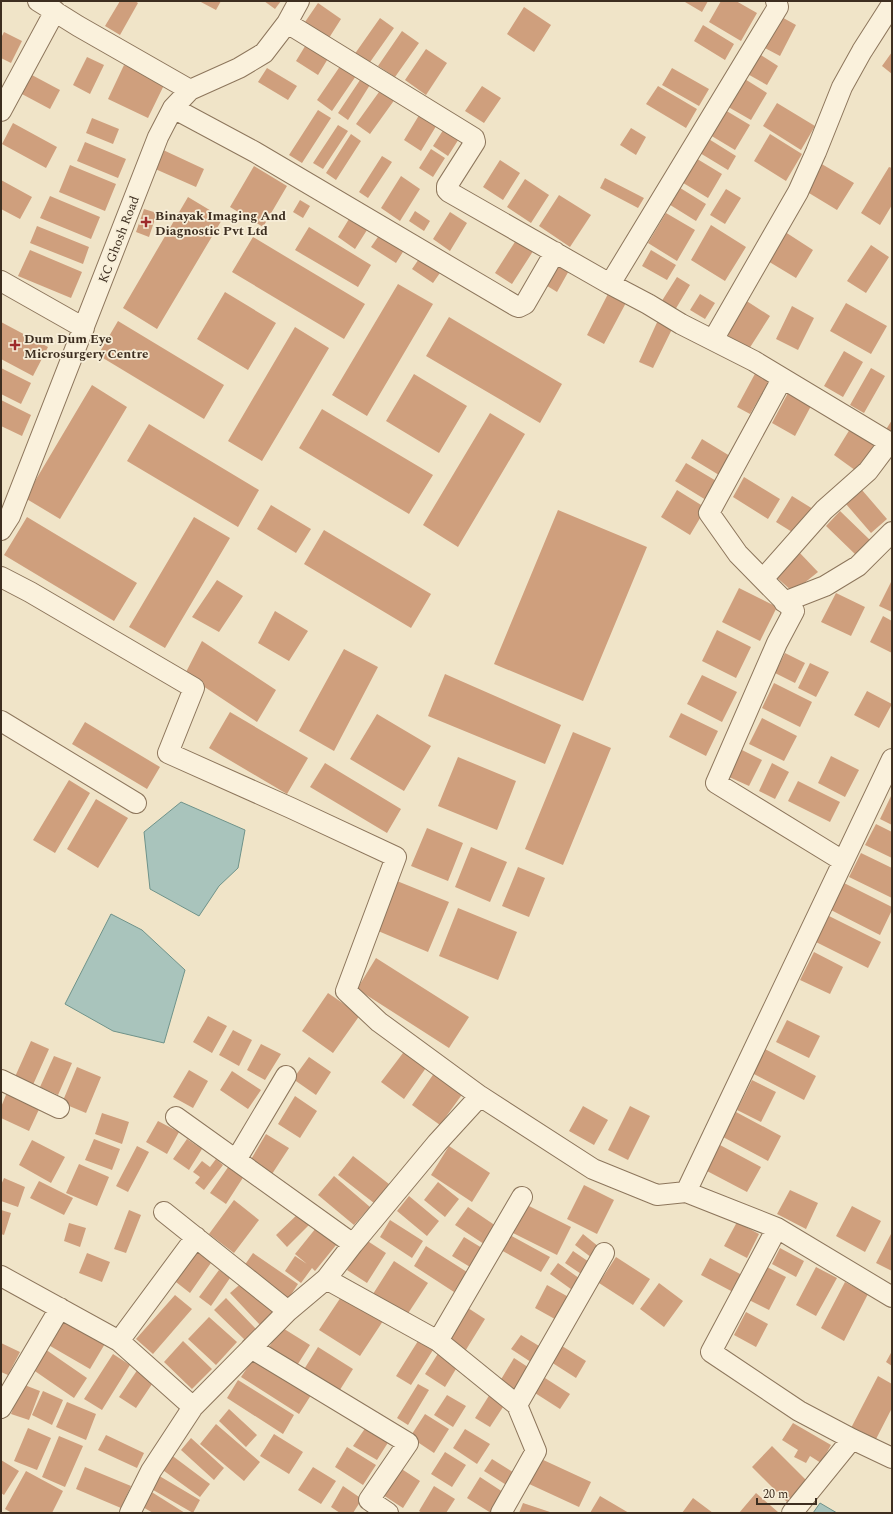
<svg xmlns="http://www.w3.org/2000/svg" width="893" height="1514" font-family="Spectral,serif">
  <style>
    .water { fill: #a9c4bc; stroke: #6f938a }
    .building { fill: #cf9f7d }
    .lines { fill: none; stroke-linecap: round; stroke-linejoin: round }
    .minor-casing { stroke: #8d765c; stroke-width: 22 }
    .minor { stroke: #faf1dc; stroke-width: 20 }
    .poi-dot { fill: #9e2a2b; stroke: #f7eed8; stroke-width: 1.5 }
    .labels { text-anchor: middle; stroke-width: 3.5; stroke-linejoin: round; paint-order: stroke }
    .poi-label { font-size: 13px; font-weight: bold; fill: #3d2e20; stroke: #f7eed8; text-anchor: start }
    .street-label { font-size: 13px; fill: #3d2e20; stroke: #f7eed8 }
  </style>
  <rect width="100%" height="100%" fill="#f0e4c8"/>
  <path class="water" d="M181 802 245 830 238 868 219 886 199 916 150 889 144 832Z
    M111 914 142 930 185 970 164 1043 113 1031 65 1004Z
    M820 1503 837 1513H813Z"/>
  <path class="building" d="M120 1H135L138 3 120 35 105 26Z
    M199 1H221L216 10Z
    M264 1H281L275 9Z
    M685 1H708L702 12 685 2Z
    M721 1H736L757 13 741 41 709 22Z
    M318 3 341 19 329 38 305 22Z
    M524 7 551 25 534 52 507 34Z
    M778 15 796 25 780 56 761 46Z
    M380 18 394 28 368 65 354 55Z
    M703 25 734 44 725 60 694 41Z
    M402 31 419 43 395 77 378 66Z
    M4 32 22 41 11 63 1 58V38Z
    M307 43 329 57 318 75 296 61Z
    M426 49 447 63 426 95 405 80Z
    M756 52 778 66 767 85 744 72Z
    M892 52V74L882 66Z
    M87 57 104 65 90 94 73 85Z
    M345 59 360 70 332 111 317 100Z
    M124 65 165 83 148 118 108 99Z
    M267 68 297 86 288 100 258 82Z
    M672 68 709 89 699 106 662 85Z
    M30 74 60 90 50 109 20 93Z
    M364 74 373 80 348 120 338 113Z
    M740 76 767 93 751 120 723 104Z
    M384 85 398 95 370 134 356 124Z
    M482 86 501 98 484 123 465 111Z
    M658 86 697 109 686 128 646 104Z
    M777 103 815 126 801 150 763 126Z
    M318 110 331 118 302 163 289 155Z
    M725 110 750 125 735 150 710 135Z
    M421 112 438 123 421 151 404 140Z
    M92 118 119 129 113 144 86 133Z
    M13 123 57 147 46 168 2 144Z
    M447 124 462 134 448 156 433 146Z
    M338 125 348 131 323 169 313 163Z
    M631 128 646 137 636 155 620 145Z
    M351 134 361 141 336 180 326 173Z
    M770 134 802 154 786 181 754 161Z
    M704 136 736 156 728 170 695 150Z
    M85 142 126 159 118 178 77 161Z
    M161 149 204 169 196 187 153 168Z
    M431 149 445 158 433 177 419 168Z
    M382 156 392 162 368 198 359 192Z
    M694 157 722 174 708 198 680 181Z
    M500 160 520 173 503 200 483 187Z
    M820 163 854 183 837 210 804 190Z
    M70 165 116 184 105 211 59 192Z
    M254 166 287 186 263 227 230 207Z
    M889 167 892 168V205L880 225 861 213Z
    M401 176 420 189 400 221 381 208Z
    M605 178 644 198 638 208 600 188Z
    M525 179 549 195 531 223 507 207Z
    M1 180 32 197 20 219 1 209Z
    M677 186 706 204 696 221 667 203Z
    M726 189 741 198 725 224 710 215Z
    M559 195 591 215 570 247 539 226Z
    M50 196 100 217 91 239 40 218Z
    M188 197 223 218 157 329 123 308Z
    M300 200 310 206 303 218 293 212Z
    M144 209 157 213 149 237 136 232Z
    M415 211 430 221 424 231 409 221Z
    M450 212 467 223 450 251 433 239Z
    M666 213 695 230 677 261 648 243Z
    M349 219 367 230 355 249 338 237Z
    M711 225 746 247 725 281 691 260Z
    M37 226 89 247 83 264 30 243Z
    M309 227 371 265 358 287 295 250Z
    M779 228 813 250 796 278 761 257Z
    M382 231 406 247 396 263 371 247Z
    M520 234 537 245 512 284 495 273Z
    M253 237 365 304 344 339 232 272Z
    M871 245 889 257 866 293 847 281Z
    M30 250 82 272 71 298 18 276Z
    M651 250 676 265 667 280 642 266Z
    M421 256 442 270 433 283 412 269Z
    M558 259 571 267 557 292 544 284Z
    M677 277 690 285 672 315 658 307Z
    M398 284 433 304 367 416 332 395Z
    M610 290 628 299 604 344 587 335Z
    M225 292 276 323 248 370 197 339Z
    M700 294 715 303 705 319 690 310Z
    M742 298 770 316 749 349 720 331Z
    M846 303 887 326 871 354 830 331Z
    M792 306 814 318 798 350 776 339Z
    M449 317 562 384 540 423 426 356Z
    M659 318 674 325 653 368 639 362Z
    M118 321 224 385 204 419 98 355Z
    M1 322 48 347 33 376 1 359Z
    M295 327 329 348 262 461 228 441Z
    M844 351 863 362 843 397 824 386Z
    M1 368 31 383 21 404 1 394Z
    M871 368 885 376 864 413 850 405Z
    M757 370 771 378 750 414 737 407Z
    M414 374 467 406 439 453 386 421Z
    M92 385 127 407 60 519 25 498Z
    M788 393 811 406 795 436 772 423Z
    M1 400 31 415 22 436 1 426Z
    M322 409 433 475 409 514 299 448Z
    M490 413 525 434 458 547 423 525Z
    M892 420V435L885 431Z
    M149 424 259 490 238 527 127 461Z
    M850 429 879 443 859 473 834 455Z
    M702 439 730 456 719 475 691 458Z
    M686 463 718 482 706 500 675 481Z
    M744 477 780 499 768 519 733 497Z
    M677 490 706 508 690 535 661 517Z
    M862 490 887 519 871 533 846 504Z
    M792 496 813 509 797 535 776 522Z
    M271 505 311 529 296 553 257 529Z
    M558 510 647 547 583 701 494 664Z
    M840 511 870 540 856 555 826 526Z
    M27 517 137 583 114 621 4 555Z
    M194 517 230 538 165 648 129 627Z
    M324 530 431 594 411 628 304 564Z
    M799 552 818 572 793 592 775 576Z
    M217 580 243 596 219 632 192 617Z
    M892 580V612L879 606Z
    M739 588 777 607 760 641 722 622Z
    M836 593 865 607 851 636 821 622Z
    M275 611 308 631 289 661 258 643Z
    M883 616 892 621V653L870 642Z
    M717 630 751 647 736 678 702 661Z
    M202 641 276 690 257 722 185 674Z
    M344 649 378 667 334 751 299 731Z
    M785 653 805 663 795 683 775 673Z
    M810 663 829 672 816 697 798 688Z
    M445 674 561 725 545 764 428 716Z
    M702 675 737 692 722 722 687 704Z
    M774 683 812 702 800 727 762 708Z
    M867 691 892 704 879 728 854 715Z
    M230 712 308 758 287 794 209 748Z
    M681 713 718 731 706 756 669 737Z
    M377 714 431 746 404 791 350 759Z
    M762 718 797 736 784 761 749 744Z
    M85 722 160 767 147 789 72 744Z
    M573 732 611 748 563 865 525 849Z
    M740 749 762 760 749 786 727 776Z
    M831 756 859 770 845 797 818 783Z
    M458 757 516 781 497 830 438 806Z
    M325 763 401 809 387 833 310 787Z
    M772 763 789 772 775 799 759 791Z
    M69 780 90 793 55 853 33 840Z
    M798 781 840 802 830 822 788 801Z
    M892 794V825L880 819Z
    M96 799 128 818 98 868 67 849Z
    M876 824 892 832V858L865 845Z
    M427 828 463 843 448 881 411 866Z
    M471 847 507 862 490 902 455 887Z
    M861 853 892 868V898L849 877Z
    M518 867 545 878 529 917 502 906Z
    M392 879 449 902 428 952 371 928Z
    M842 882 892 907V910L880 935 829 909Z
    M458 908 517 932 498 980 439 956Z
    M829 916 881 942 868 968 816 942Z
    M814 952 843 967 830 994 800 980Z
    M376 958 469 1017 449 1048 357 989Z
    M328 993 360 1015 333 1053 302 1031Z
    M208 1016 227 1026 212 1053 193 1042Z
    M787 1020 820 1036 809 1058 776 1042Z
    M233 1030 252 1040 239 1066 219 1055Z
    M31 1041 49 1049 32 1087 14 1079Z
    M261 1044 281 1054 265 1080 247 1070Z
    M406 1049 428 1065 404 1099 381 1082Z
    M765 1049 816 1076 804 1100 752 1073Z
    M54 1056 72 1063 58 1095 40 1087Z
    M309 1057 331 1072 316 1095 293 1079Z
    M77 1067 101 1077 86 1113 62 1103Z
    M437 1069 466 1089 440 1125 412 1105Z
    M189 1070 208 1081 193 1108 173 1097Z
    M232 1071 261 1090 248 1109 220 1090Z
    M752 1080 776 1092 761 1122 737 1110Z
    M8 1090 41 1105 29 1131 1 1118V1107Z
    M295 1096 317 1111 300 1138 278 1124Z
    M583 1106 608 1120 594 1145 569 1131Z
    M630 1106 650 1116 628 1160 608 1150Z
    M736 1112 781 1136 768 1161 723 1137Z
    M102 1113 129 1122 122 1144 95 1134Z
    M158 1121 179 1132 167 1154 146 1142Z
    M266 1134 289 1148 272 1174 250 1161Z
    M94 1139 120 1149 112 1170 85 1160Z
    M187 1139 202 1149 189 1170 173 1159Z
    M32 1140 65 1157 51 1183 19 1165Z
    M720 1145 761 1167 747 1192 707 1171Z
    M137 1146 149 1152 128 1192 116 1186Z
    M449 1146 490 1173 472 1202 431 1175Z
    M353 1156 389 1184 374 1203 338 1175Z
    M216 1159 223 1165 204 1190 195 1183 200 1177 193 1172 202 1161 210 1167Z
    M231 1163 246 1173 226 1204 210 1193Z
    M79 1164 109 1177 97 1206 66 1193Z
    M334 1176 370 1207 354 1225 318 1195Z
    M4 1178 25 1187 18 1207 1 1201V1185Z
    M39 1181 73 1198 64 1215 30 1198Z
    M438 1182 459 1199 445 1217 424 1200Z
    M584 1185 614 1200 597 1234 567 1219Z
    M790 1190 818 1203 806 1229 777 1214Z
    M409 1196 439 1221 427 1236 397 1211Z
    M234 1200 259 1220 234 1253 209 1234Z
    M523 1203 571 1227 557 1255 509 1231Z
    M852 1206 881 1221 865 1252 836 1236Z
    M468 1207 496 1226 484 1244 455 1225Z
    M1 1210 11 1213 4 1235 1 1234Z
    M129 1210 141 1215 126 1253 114 1249Z
    M302 1210 313 1221 287 1247 276 1235Z
    M390 1220 423 1241 412 1258 380 1237Z
    M737 1222 759 1234 747 1258 724 1246Z
    M69 1223 86 1228 80 1247 64 1241Z
    M320 1223 341 1239 315 1271 312 1268 301 1283 285 1271 295 1256 307 1264 295 1254Z
    M892 1232V1271L876 1263Z
    M508 1234 550 1257 541 1272 499 1249Z
    M583 1234 604 1251 596 1261 575 1245Z
    M464 1237 482 1248 470 1267 452 1256Z
    M366 1240 386 1253 367 1283 347 1270Z
    M426 1246 467 1272 454 1292 414 1266Z
    M780 1248 804 1261 796 1277 772 1264Z
    M198 1250 213 1260 190 1293 176 1282Z
    M573 1251 595 1266 587 1278 565 1263Z
    M87 1253 110 1262 102 1282 79 1273Z
    M253 1253 298 1284 287 1301 242 1269Z
    M616 1257 650 1279 633 1305 599 1283Z
    M710 1258 742 1275 733 1292 701 1275Z
    M394 1261 428 1283 407 1315 373 1294Z
    M558 1263 583 1281 575 1292 550 1274Z
    M767 1267 786 1277 769 1310 749 1300Z
    M816 1267 837 1278 816 1316 796 1305Z
    M219 1270 230 1278 211 1306 199 1297Z
    M245 1280 274 1312 260 1325 230 1293Z
    M845 1282 868 1294 844 1341 821 1328Z
    M659 1283 683 1301 664 1327 640 1309Z
    M547 1285 574 1300 562 1323 535 1308Z
    M343 1294 383 1321 360 1356 319 1330Z
    M175 1295 192 1309 153 1354 136 1339Z
    M226 1298 256 1329 245 1340 214 1310Z
    M468 1308 485 1319 464 1353 447 1341Z
    M746 1312 768 1324 756 1347 734 1335Z
    M61 1316 106 1342 90 1369 45 1343Z
    M209 1317 237 1342 216 1365 188 1339Z
    M281 1327 310 1345 296 1367 268 1349Z
    M521 1335 544 1349 534 1364 511 1349Z
    M183 1341 212 1369 192 1389 164 1362Z
    M418 1341 433 1350 411 1385 396 1376Z
    M1 1343 20 1352 8 1375 1 1372Z
    M562 1346 586 1361 576 1378 551 1362Z
    M42 1347 87 1378 74 1398 29 1367Z
    M318 1347 353 1369 338 1393 303 1371Z
    M892 1351V1366L886 1362Z
    M439 1352 459 1364 445 1387 425 1374Z
    M113 1354 130 1365 102 1410 84 1399Z
    M255 1356 313 1392 299 1414 241 1377Z
    M514 1358 534 1371 517 1398 497 1386Z
    M138 1369 154 1381 136 1408 119 1397Z
    M878 1376 892 1384V1408L875 1441 851 1428Z
    M545 1378 570 1394 560 1409 535 1393Z
    M238 1380 294 1415 283 1434 227 1398Z
    M22 1384 40 1391 29 1420 11 1414Z
    M418 1384 429 1390 408 1425 397 1418Z
    M43 1391 63 1400 52 1425 32 1415Z
    M490 1394 505 1404 490 1427 475 1418Z
    M447 1395 466 1406 453 1427 434 1415Z
    M67 1402 96 1414 86 1440 56 1427Z
    M229 1409 257 1435 246 1447 219 1421Z
    M425 1414 449 1429 434 1453 410 1437Z
    M793 1423 831 1445 821 1463 810 1456 806 1463 794 1457 798 1450 782 1440Z
    M216 1424 260 1462 244 1481 200 1444Z
    M366 1427 389 1441 377 1460 353 1446Z
    M28 1428 51 1438 37 1470 14 1461Z
    M465 1429 490 1444 477 1464 453 1448Z
    M274 1434 303 1452 289 1474 260 1456Z
    M106 1435 144 1453 137 1468 98 1450Z
    M59 1436 83 1446 65 1487 42 1477Z
    M191 1438 224 1468 214 1480 181 1450Z
    M772 1446 807 1481 787 1502 752 1467Z
    M347 1447 376 1465 363 1485 335 1467Z
    M445 1452 466 1465 452 1487 431 1474Z
    M170 1454 210 1484 200 1497 160 1468Z
    M539 1458 591 1482 579 1507 527 1483Z
    M492 1459 516 1474 508 1486 484 1471Z
    M1 1460 19 1471 4 1495 1 1493Z
    M397 1466 420 1481 403 1508 380 1493Z
    M85 1467 131 1486 121 1508 76 1489Z
    M313 1467 336 1481 321 1504 298 1490Z
    M26 1471 63 1491 52 1513H12L5 1509Z
    M156 1474 200 1500 193 1513 148 1487Z
    M480 1477 506 1494 494 1513H491L467 1498Z
    M343 1486 362 1499 353 1513H340L331 1507Z
    M434 1486 455 1499 446 1513H422L419 1511Z
    M150 1491 185 1513H153L141 1506Z
    M756 1493 778 1512 777 1513H739Z
    M600 1496 629 1513H590Z
    M693 1498 713 1513H682Z
    M523 1503 553 1513H519Z"/>
  <g class="lines">
    <defs>
      <path id="minor" d="M38 1 78 26 190 90
        M776 1 778 7 610 284 648 304 681 324 754 361 892 444
        M287 23 474 138 475 142 447 186V190L449 192 610 284
        M173 108 255 152 516 306 519 307 525 304 555 252
        M1 111 55 11
        M1 281 84 328
        M713 340 798 192 816 152 842 87 862 51 892 4
        M782 379 709 513 738 554 794 611 777 643 716 783 843 861
        M1 530 10 516 158 137 173 108 190 90 239 68 264 53 287 23 299 1
        M1 577 30 592 194 688 168 753 291 808 396 857 346 991 379 1022 480 1096
        M763 579 824 510 868 471 889 443
        M784 602 825 586 858 566 892 532
        M1 721 136 803
        M1 1080 59 1108
        M176 1117 353 1244
        M236 1160 286 1076
        M686 1192 892 759
        M164 1212 288 1311
        M777 1228 711 1352 799 1411 852 1439 892 1458
        M1 1276 119 1341 193 1407 288 1311 326 1279 353 1244 437 1143 480 1096 593 1169 657 1195 686 1192 777 1228 892 1297
        M326 1279 438 1341 517 1405 536 1451 501 1513
        M119 1341 196 1237
        M438 1341 522 1197
        M251 1348 408 1443 369 1500 388 1513
        M517 1405 604 1253
        M1 1408 60 1308
        M130 1513 151 1471 193 1407
        M792 1513 852 1439"/>
    </defs>
    <use href="#minor" class="minor-casing"/>
    <use href="#minor" class="minor"/>
  </g>
  <g class="poi-dot">
    <path d="M144 216h4v4h4v4h-4v4h-4v-4h-4v-4h4z"/>
    <path d="M13 339h4v4h4v4h-4v4h-4v-4h-4v-4h4z"/>
  </g>
  <g class="labels">
    <g class="poi-label">
      <text x="155" y="220">Binayak Imaging And<tspan x="155" dy="15">Diagnostic Pvt Ltd</tspan></text>
      <text x="24" y="343">Dum Dum Eye<tspan x="24" dy="15">Microsurgery Centre</tspan></text>
    </g>
    <g class="street-label">
      <text transform="translate(118 239) rotate(-69)" y="5">KC Ghosh Road</text>
    </g>
  </g>
  <rect width="893" height="1514" fill="none" stroke="#3d2e20" stroke-width="4"/>
  <path d="M757 1498v6h59v-6" fill="none" stroke="#3d2e20" stroke-width="2"/>
  <text x="763" y="1498" font-size="12" fill="#3d2e20" stroke="#f7eed8" stroke-width="3" paint-order="stroke">20 m</text>
</svg>
